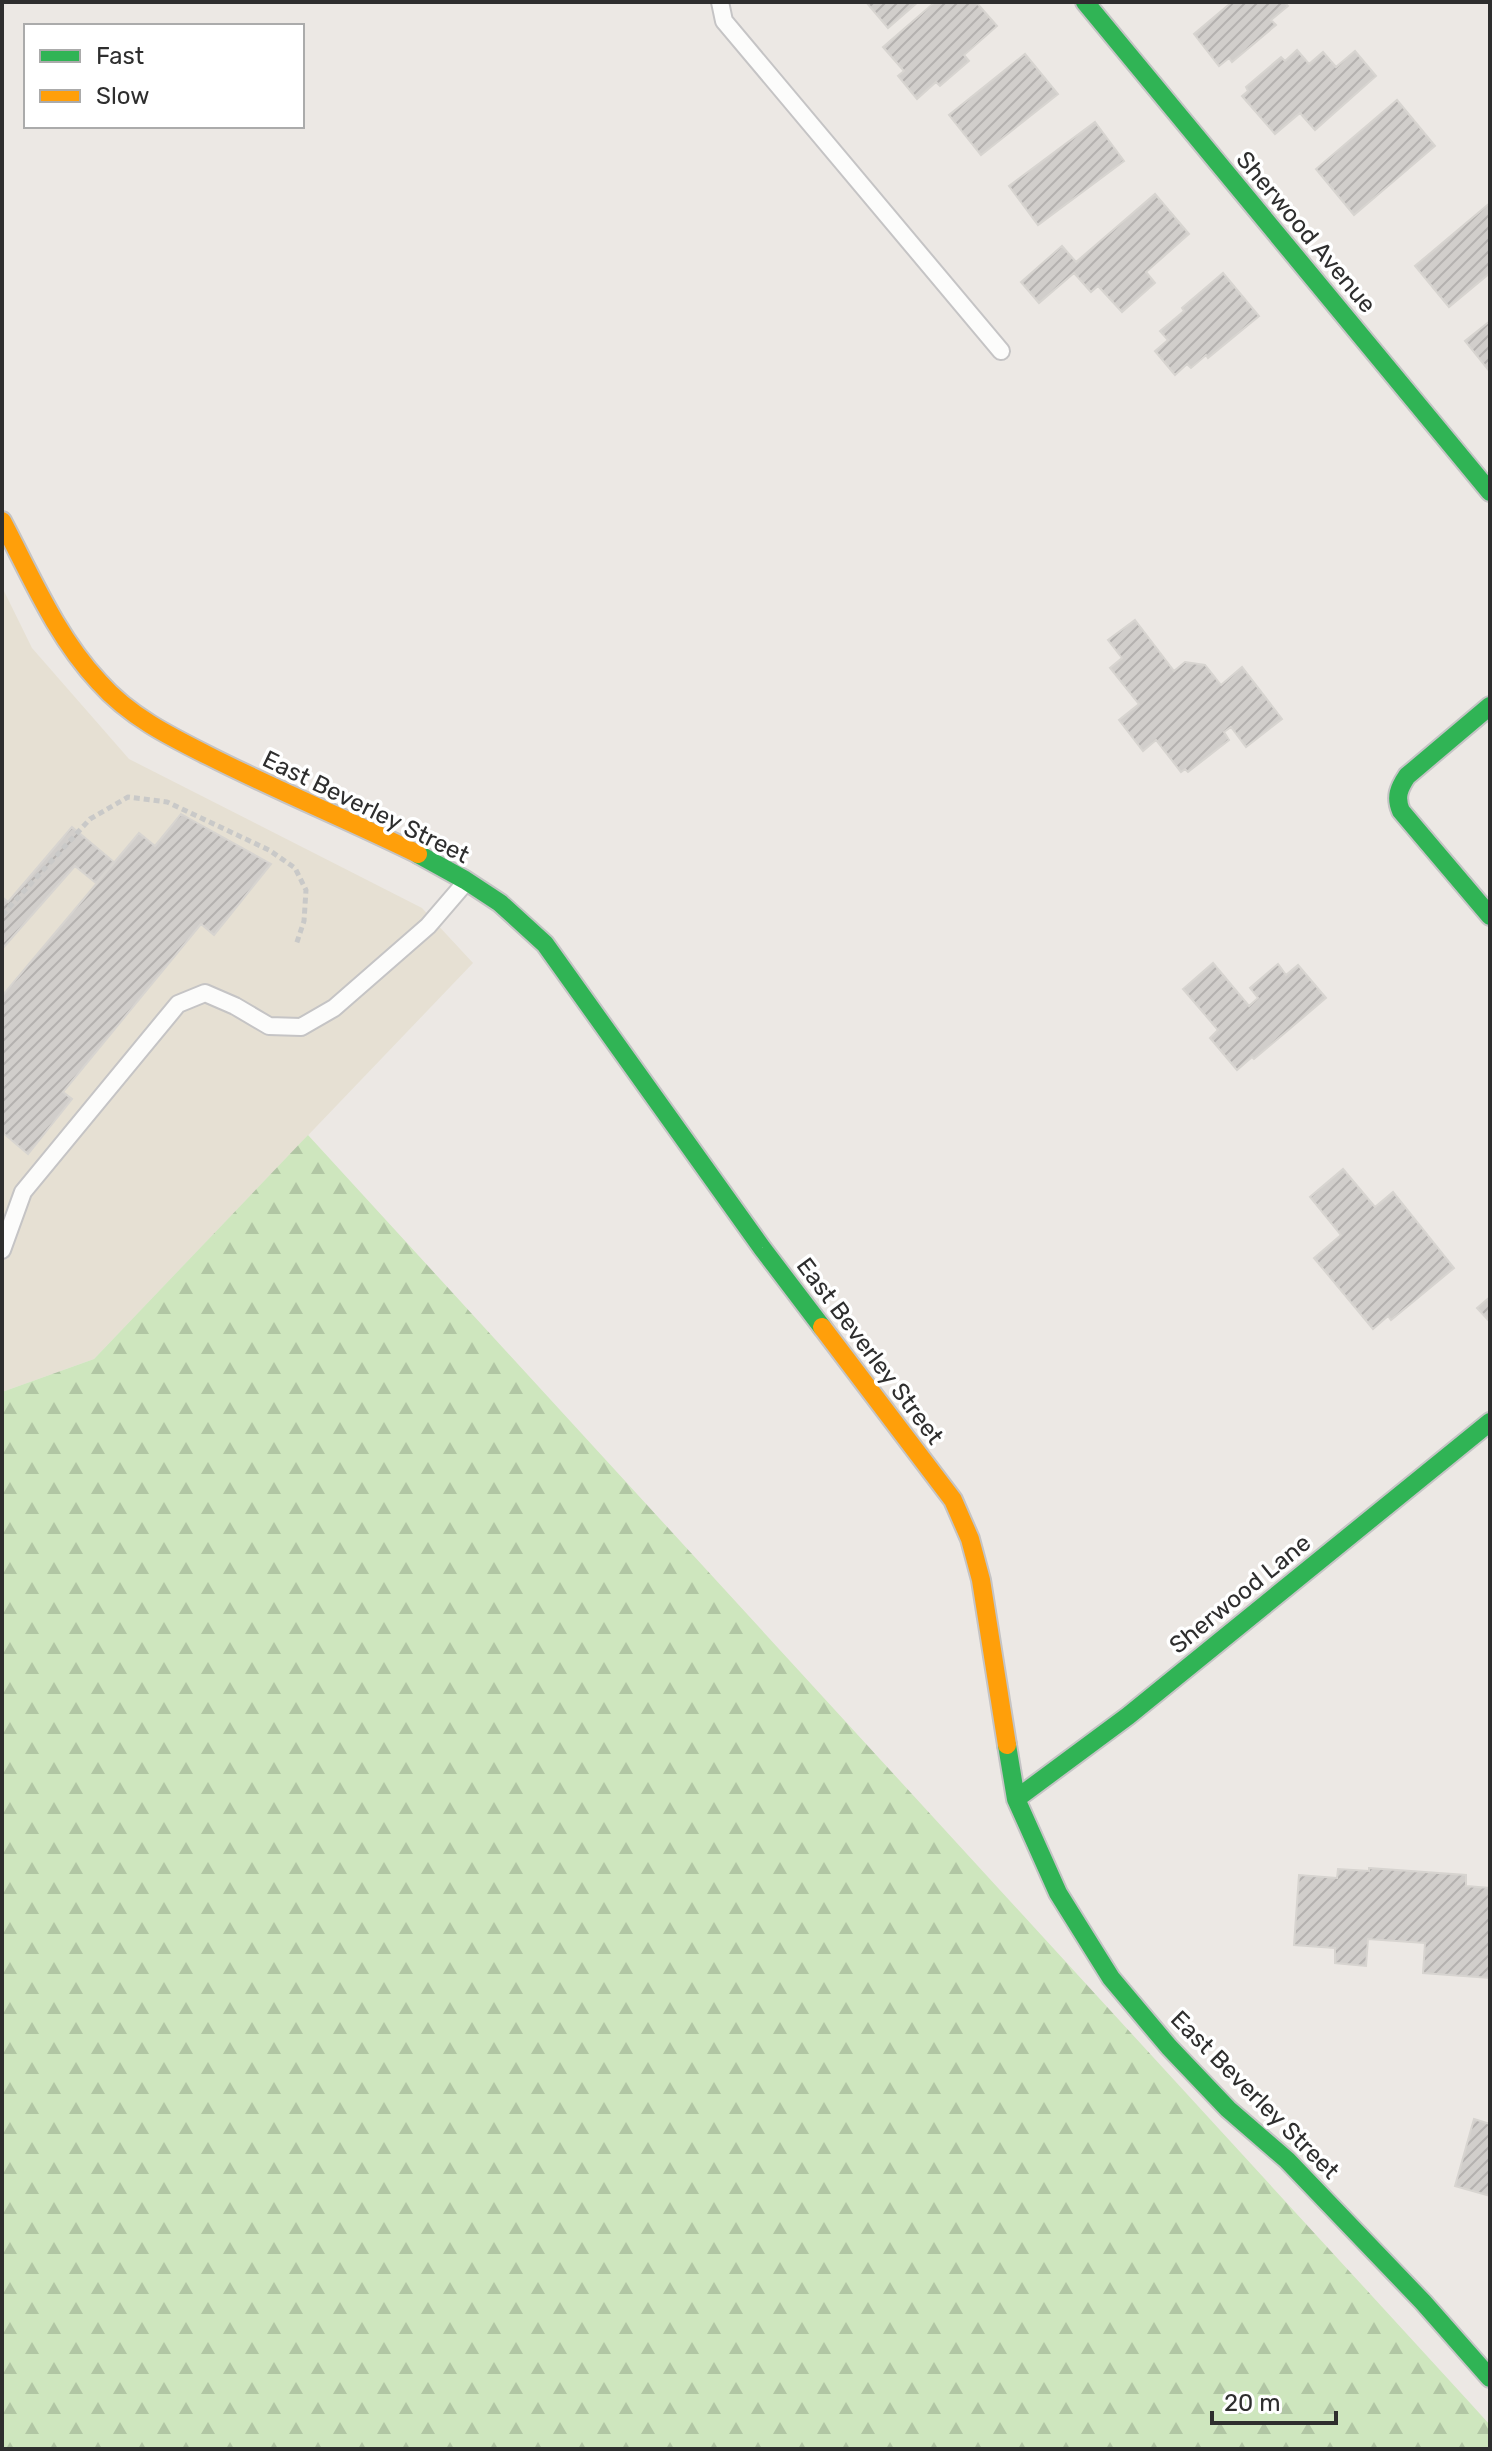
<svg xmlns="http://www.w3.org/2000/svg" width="1492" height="2451" font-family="Rubik,sans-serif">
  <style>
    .education { fill: #e6e0d3 }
    .forest { fill: url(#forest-firs) }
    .building { fill: url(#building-hatch); stroke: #d7d4d0; stroke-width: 2 }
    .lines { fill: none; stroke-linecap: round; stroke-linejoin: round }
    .lane-casing { stroke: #c5c4c5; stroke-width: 20 }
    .fast-casing { stroke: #c5c4c5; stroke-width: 22 }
    .slow-casing { stroke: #c5c4c5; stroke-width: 22 }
    .path { stroke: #c9c9c8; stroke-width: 5; stroke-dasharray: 6 4; stroke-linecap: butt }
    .lane { stroke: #fcfcfb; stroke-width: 16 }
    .fast { stroke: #30b455; stroke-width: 18 }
    .slow { stroke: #ff9f0a; stroke-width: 18 }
    .labels { text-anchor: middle; stroke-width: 7; stroke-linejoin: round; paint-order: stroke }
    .street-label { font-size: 24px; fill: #2e2e2e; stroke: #fff }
  </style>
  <defs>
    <pattern id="forest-firs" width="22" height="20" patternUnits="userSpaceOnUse" patternTransform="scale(2)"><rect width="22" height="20" fill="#cee6be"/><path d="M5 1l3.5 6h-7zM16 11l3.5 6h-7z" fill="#b1c6a4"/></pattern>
    <pattern id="building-hatch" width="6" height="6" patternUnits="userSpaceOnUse" patternTransform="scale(2)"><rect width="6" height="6" fill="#d1cecb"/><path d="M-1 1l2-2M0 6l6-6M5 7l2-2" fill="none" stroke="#b4b1af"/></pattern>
  </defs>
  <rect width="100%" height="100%" fill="#ece8e4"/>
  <path class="education" d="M2 587 32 648 129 759 422 908 473 963 94 1359 2 1392Z"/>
  <path class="forest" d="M308 1135 1471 2404 1490 2425V2449H2V1392L94 1359Z"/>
  <path class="building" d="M866 2H918L888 28Z
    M935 2H976L997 26 964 55 969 61 940 86 936 82 917 99 898 76 904 71 883 47Z
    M1232 2H1284L1288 6 1271 20 1276 25 1232 62 1229 58 1219 66 1194 34Z
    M1297 50 1309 64 1323 52 1336 67 1355 51 1376 76 1315 130 1300 113 1275 134 1242 96 1248 91 1246 87 1281 57 1285 61Z
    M1025 54 1058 94 981 155 949 115Z
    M1397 100 1435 146 1354 215 1316 169Z
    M1095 122 1124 161 1038 225 1009 186Z
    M1155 194 1189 234 1146 272 1155 283 1122 312 1098 286 1091 292 1074 273 1039 303 1021 282 1062 246 1076 262Z
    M1490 203V273L1449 307 1415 266Z
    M1223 273 1259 316 1208 358 1206 355 1191 368 1187 364 1175 375 1155 351 1168 340 1160 331 1184 311 1182 308Z
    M1490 321V372L1465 341Z
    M1135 620 1174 671 1185 662 1205 665 1221 685 1242 667 1282 719 1246 747 1231 727 1224 732 1229 740 1188 772 1185 769 1181 772 1156 740 1143 751 1119 720 1139 704 1110 668 1122 658 1108 640Z
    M181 814 271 864 214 935 201 924 63 1092 72 1099 28 1154 2 1132V996L139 833 155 846Z
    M72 827 114 862 96 883 75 866 2 949V897L8 902Z
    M1213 963 1249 1006 1258 998 1250 988 1278 964 1286 975 1298 965 1326 998 1254 1059 1252 1057 1237 1070 1210 1038 1218 1030 1183 989Z
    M1343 1169 1375 1207 1393 1192 1454 1268 1391 1320 1388 1316 1373 1329 1314 1258 1341 1235 1310 1197Z
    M1490 1297V1322L1477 1308Z
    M1369 1868 1466 1875V1886L1490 1888V1978L1423 1973 1425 1943 1368 1939 1366 1966 1335 1963V1948L1294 1945 1299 1875 1337 1878 1338 1869 1369 1871Z
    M1474 2119 1490 2124V2196L1455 2186Z"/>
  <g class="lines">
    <defs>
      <path id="lane" d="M720 2 724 21 1001 351
        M2 1250 23 1192 178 1004 205 993 235 1006 269 1026 301 1027 334 1008 428 926 465 883"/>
      <path id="fast" d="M1085 2 1490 492
        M1490 706 1407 776C1399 788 1395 797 1401 811L1490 916
        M418 854 465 880 500 903 545 944 762 1248 822 1327
        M1007 1745 1016 1799 1058 1893 1111 1978 1169 2047 1228 2109 1287 2160 1423 2302 1490 2378
        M1016 1799 1128 1716 1490 1422"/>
      <path id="slow" d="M2 521C31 576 56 636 99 682 129 716 169 736 209 756 278 791 349 820 418 854
        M822 1327 953 1500 970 1539 981 1580 1007 1745"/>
    </defs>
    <use href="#lane" class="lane-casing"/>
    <use href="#fast" class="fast-casing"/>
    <use href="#slow" class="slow-casing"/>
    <path class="path" d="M2 915 90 819 128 797 167 802 269 850 295 868 306 890 304 921 296 945"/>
    <use href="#lane" class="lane"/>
    <use href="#fast" class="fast"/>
    <use href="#slow" class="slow"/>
  </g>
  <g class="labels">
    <g class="street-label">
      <text transform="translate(1306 232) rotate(50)" y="8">Sherwood Avenue</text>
      <text transform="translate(366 807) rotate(26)" y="8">East Beverley Street</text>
      <text transform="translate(870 1351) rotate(53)" y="8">East Beverley Street</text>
      <text transform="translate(1240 1594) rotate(-39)" y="8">Sherwood Lane</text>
      <text transform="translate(1255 2095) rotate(45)" y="8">East Beverley Street</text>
    </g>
  </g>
  <rect width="1492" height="2451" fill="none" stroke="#2e2e2e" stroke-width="8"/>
  <rect x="24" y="24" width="280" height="104" fill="#ffffff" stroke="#ababab" stroke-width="2"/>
  <rect x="40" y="50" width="40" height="12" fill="#30b455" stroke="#ababab" stroke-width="2"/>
  <text x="96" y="64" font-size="24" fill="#2e2e2e">Fast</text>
  <rect x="40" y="90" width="40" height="12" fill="#ff9f0a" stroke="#ababab" stroke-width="2"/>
  <text x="96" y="104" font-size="24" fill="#2e2e2e">Slow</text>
  <path d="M1212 2411v12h124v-12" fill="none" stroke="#2e2e2e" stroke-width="4"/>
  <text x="1224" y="2411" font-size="24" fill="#2e2e2e" stroke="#ffffff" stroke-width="6" paint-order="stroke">20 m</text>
</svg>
